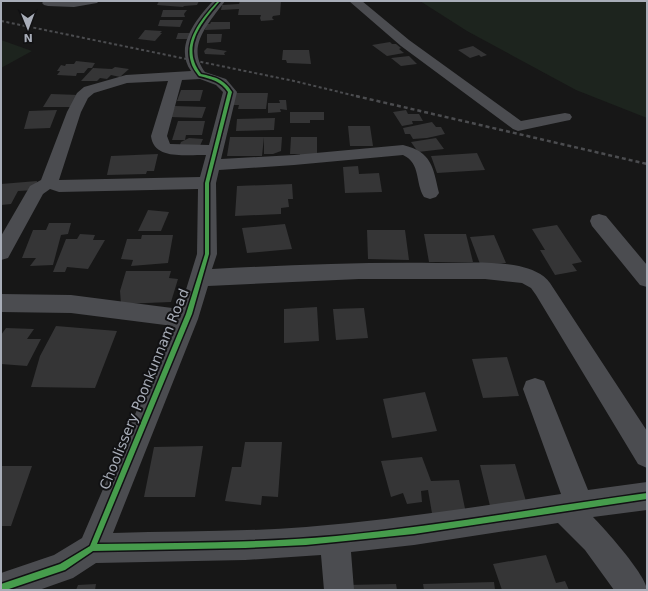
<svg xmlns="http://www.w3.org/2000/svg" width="648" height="591" font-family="'DejaVu Sans',sans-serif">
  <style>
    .green { fill: #1d241e }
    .building { fill: #353536 }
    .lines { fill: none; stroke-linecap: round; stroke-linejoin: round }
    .minor { fill: #4b4c50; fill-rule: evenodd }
    .rail-far1 { stroke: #4b4c4f; stroke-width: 2; stroke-dasharray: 3 2.5; stroke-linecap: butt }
    .rail { stroke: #4b4c4f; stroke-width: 2.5; stroke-dasharray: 4 3; stroke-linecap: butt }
    .cycleway-casing { stroke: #111113; stroke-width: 3 }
    .cycleway { fill: #469c4c; fill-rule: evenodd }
    .labels { text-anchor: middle; stroke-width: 4; stroke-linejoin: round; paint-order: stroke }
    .street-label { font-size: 14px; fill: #a8adb8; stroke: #111113 }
  </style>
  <rect width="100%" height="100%" fill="#171717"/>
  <path class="green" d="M420 1H647V118L576 90 467 31Z
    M1 40 32 51 1 68Z"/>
  <path class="building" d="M159 1H199L197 5 184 6 183 7 157 5Z
    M240 1H281L280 15 273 16 272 18 274 20 261 21 260 18 261 15H238L239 9 221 10 222 5 239 4Z
    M163 10H187L184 14 185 17H161Z
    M160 20H183L180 27 158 26Z
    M211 22H230V29L205 30 206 24H210Z
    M145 30 162 31 160 33H162L155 41 138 39Z
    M178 33H190L187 39H176Z
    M207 34H222L221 42 207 43Z
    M390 42 392 44H396L401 48 399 49 404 53 387 56 372 45Z
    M473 46 487 55 481 57 479 55 470 58 458 50Z
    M207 48 227 51 224 53 225 55 205 54 204 51Z
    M283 50H309L311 64 287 63 286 60H282Z
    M409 56 417 64 401 66 391 58Z
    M76 61 95 63 92 68H88L84 73H77L76 76 57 75 60 71H57L61 65 65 66 66 64H74Z
    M115 67 129 69 120 77 111 75 107 79 100 78 97 81H81L93 68 112 69Z
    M181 90H203L200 101H177Z
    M232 93H268L266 109H238L239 105H230Z
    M51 94 79 95 73 107H43Z
    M279 100H286L287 110 280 109 281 112 268 113V103H280Z
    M175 106 206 107 202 118 170 117Z
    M57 110 50 128 24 129 29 111Z
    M406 110 408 114H419L423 121H412L413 124 402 126 393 112Z
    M290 112H324V120H310V123H290Z
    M275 118 274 130 236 131 237 119Z
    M178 121H205L202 135H186L185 140H172Z
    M432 122 436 127H441L445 134 427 138 413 139 410 134H405L403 128Z
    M348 126H370L373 146H350Z
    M230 137H264L262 156H227Z
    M264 137H282L281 151 273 154H264Z
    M291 137H317V157H300V154H290Z
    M189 138 203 139 199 148 179 147 181 142Z
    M436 138 444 149 418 152 411 142Z
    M477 153 485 170 437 173 431 156Z
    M158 154 154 171H147L146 174 107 175 111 156Z
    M358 166 359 174 379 173 382 192 345 193 343 167Z
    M37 181 35 190 18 191 11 204 1 205V184Z
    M292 184 293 199H288L289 207 281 208V214L235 216 237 186Z
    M148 210 169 212 161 231H138Z
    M49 223H71L68 234 61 235 53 265 30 266 36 258H22L33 230H46Z
    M285 224 292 249 247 253 242 228Z
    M557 225 582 262 572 264 577 271 555 275 540 250H545L532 229Z
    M367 230H405L409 260 368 259Z
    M80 234 95 235 93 240H105L88 269 67 267 65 272H53L66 239H77Z
    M424 234H466L473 262H429Z
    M142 235H173L168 263 131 266 133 260 121 259 127 239H141Z
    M494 235 506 263 480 264 470 237Z
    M126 271H171L169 278 178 279 171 302 121 304 120 291Z
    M317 307 319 341 284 343V309Z
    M364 308 368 338 336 340 333 309Z
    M56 326 117 331 95 388 31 387 40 356Z
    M6 328 34 329 27 339H41L27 366 1 364V335Z
    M507 357 519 396 483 398 472 359Z
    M425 392 437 431 392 438 383 399Z
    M245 442H282L278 497 262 496 261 505 225 501 232 467H241Z
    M203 446 195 497H144L154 447Z
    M422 457 431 481 459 480 467 518 433 519 428 490 421 491 422 502 407 504 403 493 391 497 381 461Z
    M515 464 528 508 491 510 480 465Z
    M1 466H32L11 526H1Z
    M546 555 556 583 565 581 569 590H502L493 564Z
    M494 582 495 590H424L423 584Z
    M96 584 95 590H76L78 585Z
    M396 584 397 590H347V585Z"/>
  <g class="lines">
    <path class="minor" d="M44 1H99L97 3 74 7 48 6 44 5 42 3Z
      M213 1H225C210 22 185 46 205 72L226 79 237 92 221 159 294 155 403 145C432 152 433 167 439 193L436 197 430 199 424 197C415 183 421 163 403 155L294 165 219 170 216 183 217 254 212 269C287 265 362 262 437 263 464 263 492 261 519 266 531 269 543 273 550 283L647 431V468L638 464 536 295 531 288 522 283 485 279H359L208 286 198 319 113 533C177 531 242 532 306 527 392 520 477 507 561 494L523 389 526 381 535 378 544 381 588 490 647 482V510L593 517C605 529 647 576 647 590H614L585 550 558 523 414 545 351 552 354 590H324L321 555 245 560 96 563 73 578 39 590H1V573L54 555 82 538 173 326 71 313 1 312V294L71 295 180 309 197 254 198 189 59 192 50 189 43 194 8 258 1 260V236L30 186 41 180 67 112 77 93 84 87 126 75 191 71C174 47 196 19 213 1ZM200 79 216 85 223 92 209 145 170 144 167 136 182 80ZM168 81 151 136C154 161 187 154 206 155L200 177 59 180 81 112 88 98 94 93 127 83Z
      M349 1H362L409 40 521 121 565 113 570 114 572 117 570 120 565 121 518 131 513 129 401 46Z
      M599 214 606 216 647 265V287L640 285 592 226 590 221 592 216Z"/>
    <path class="rail-far1" d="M1 21 294 81 360 97"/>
    <path class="rail" d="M356 96 647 164"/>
    <defs>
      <path id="cycleway" d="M218 1H220C202 22 180 47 201 74 215 77 224 79 232 92L209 183V254L192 314 97 544C177 543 256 543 336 536 440 526 543 507 647 493V499L414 534 336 542 306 545 245 548 93 551 65 570 6 590H1V584L60 564 90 546 186 314 205 254V183L228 92C221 81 211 79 199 76 196 72 192 67 191 62 184 39 203 17 218 1Z"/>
    </defs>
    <use href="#cycleway" class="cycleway-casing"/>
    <use href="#cycleway" class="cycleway"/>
  </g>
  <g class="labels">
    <g class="street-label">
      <text transform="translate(144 389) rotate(-68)" y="5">Choolissery Poonkunnam Road</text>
    </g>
  </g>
  <rect width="648" height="591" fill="none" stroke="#a8adb8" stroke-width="4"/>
  <g transform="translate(28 28) rotate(179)" stroke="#111113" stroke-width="3" paint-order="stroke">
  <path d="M0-3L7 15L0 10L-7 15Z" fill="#a8adb8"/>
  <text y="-6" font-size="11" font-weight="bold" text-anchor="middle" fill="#a8adb8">N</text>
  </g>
</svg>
